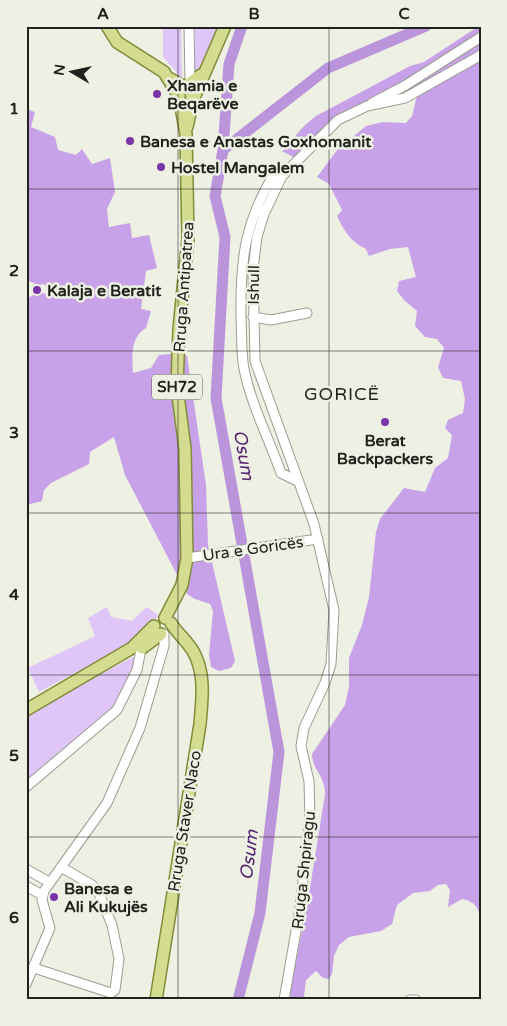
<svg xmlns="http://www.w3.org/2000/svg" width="507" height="1026" font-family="'Varela Round',sans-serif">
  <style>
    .green { fill: #e0c5f9 }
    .forest { fill: #c8a2e8 }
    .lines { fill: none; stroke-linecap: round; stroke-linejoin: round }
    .river { stroke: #bb95db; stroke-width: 11 }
    .minor-casing { stroke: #9b9d90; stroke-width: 11 }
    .major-casing { stroke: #828c39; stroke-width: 14 }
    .minor { stroke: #fff; stroke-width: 9 }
    .major { stroke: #d4dc91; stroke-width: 11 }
    .grid { fill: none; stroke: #21221d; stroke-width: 1; stroke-opacity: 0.55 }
    .poi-dot { fill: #7934a7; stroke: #edf0e2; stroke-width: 2 }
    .labels { text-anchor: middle; stroke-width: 5; stroke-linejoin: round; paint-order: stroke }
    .shield { fill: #edf0e2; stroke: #5e6058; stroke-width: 1 }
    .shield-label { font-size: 15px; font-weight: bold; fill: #21221d }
    .poi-label { font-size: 16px; font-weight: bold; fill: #21221d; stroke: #edf0e2; text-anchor: start }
    .street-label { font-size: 16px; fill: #21221d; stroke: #edf0e2 }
    .neighbourhood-label { font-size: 18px; letter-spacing: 1px; fill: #21221d; stroke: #edf0e2 }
    .water-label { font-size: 18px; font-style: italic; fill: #532273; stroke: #edf0e2 }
    .neatline { fill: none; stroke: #21221d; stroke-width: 2 }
    .grid-label { font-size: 16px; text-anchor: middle; font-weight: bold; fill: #21221d }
  </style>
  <rect width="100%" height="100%" fill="#edf0e2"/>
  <path class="green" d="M163 26H181L182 83 175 70 163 57Z
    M195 26H218L201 72 195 73Z
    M107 607 111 617 132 621 147 607 159 616 131 643 39 692 28 668 95 636 88 618Z
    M137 655 135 669 117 705 26 782V714Z"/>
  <path class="forest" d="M479 26H481V932C481 915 480 902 462 899L448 907 450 890 446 884 438 885 430 891 413 893 397 905 392 924 381 931 349 937 339 945 334 956 332 974 329 979 323 978 316 971 306 980 304 996 312 1000H291L290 992 308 900 325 794C325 775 312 770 312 754L345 705 349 687V658L362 625 369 597 376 532 380 519 404 488 425 492 435 468 448 458 452 435 445 428 448 420 463 413 465 399 461 381 443 378 438 367 444 348 437 339 425 337 415 326 417 311 404 300 397 291 399 281 416 277 408 247 390 249 369 256 366 249C351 242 344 231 337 216L342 210 329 184 317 177 338 149 366 126 383 122 406 123 412 116 417 95 406 82 337 119 295 158 282 151 305 125 316 116 410 66 424 62Z
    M26 109 35 112 31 127 55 137 58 150 76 155 82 149 92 164 110 158 115 192 107 209 109 227 130 223 132 238 149 235 157 268 146 271 141 309 151 311 146 328C130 338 132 356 133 373L151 368 159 355 182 353 187 356 206 485 208 545 235 661 231 668 219 671 211 667 209 655 213 611 210 604 195 599 187 594 125 475 114 437 90 452 89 464 51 483 44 490 42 501 26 505V299L39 292 46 294 48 290 44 284 38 285 26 280Z"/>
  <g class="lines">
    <path class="river" d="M223 150 229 64 242 26
      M238 1000 260 913 279 752 216 398 225 237 215 196 223 150 328 68 426 26"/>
    <defs>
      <path id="minor" d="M189 26 190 82
        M372 103 406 85 481 37
        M288 170 274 174C244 224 240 262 241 320 242 336 241 353 244 369 251 404 269 439 281 473L299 482
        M253 317 271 320 307 313
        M187 558 318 539
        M26 787 117 710 137 670 141 649
        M26 869 49 882
        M26 886 42 895
        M34 968 111 993 115 990 119 959 112 925 98 891 92 885 61 867
        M26 984 50 928 42 900 44 891 107 803 140 728 164 646V634
        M284 1000 300 908 310 818 309 781 301 746 304 728 325 683 331 664 334 610 314 524 255 361 253 269 257 237 264 214 282 176 338 120 367 106 405 98 481 55
        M410 1000H416"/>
      <path id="major" d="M107 26 117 42 164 72 178 95
        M169 78 191 91 192 100
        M179 100V91L201 75
        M187 127 193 100 225 26
        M165 618 182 585 187 558 185 449 177 387 179 329 188 239 186 134 180 101
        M142 648 161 634
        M26 710 132 648 154 626
        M156 1000 200 724C202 699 206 674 193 651 187 641 177 633 171 623"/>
    </defs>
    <use href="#minor" class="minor-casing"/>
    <use href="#major" class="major-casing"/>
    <use href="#minor" class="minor"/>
    <use href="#major" class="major"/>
  </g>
  <path class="grid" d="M178 26V1000M329 26V1000M26 189H481M26 351H481M26 513H481M26 675H481M26 837H481"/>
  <g class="poi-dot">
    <circle cx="157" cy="94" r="5"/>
    <circle cx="130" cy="141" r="5"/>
    <circle cx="161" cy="167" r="5"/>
    <circle cx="37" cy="290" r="5"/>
    <circle cx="385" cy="422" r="5"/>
    <circle cx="54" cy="897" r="5"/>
  </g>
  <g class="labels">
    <rect class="shield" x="152" y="374.5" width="50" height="25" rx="4"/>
    <g class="shield-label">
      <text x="177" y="392">SH72</text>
    </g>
    <g class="poi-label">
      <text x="167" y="91">Xhamia e<tspan x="167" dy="18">Beqarëve</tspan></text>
      <text x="140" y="147">Banesa e Anastas Goxhomanit</text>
      <text x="171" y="173">Hostel Mangalem</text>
      <text x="47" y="296">Kalaja e Beratit</text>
      <text x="385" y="446" text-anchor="middle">Berat<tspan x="385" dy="18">Backpackers</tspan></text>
      <text x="64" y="894">Banesa e<tspan x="64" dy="18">Ali Kukujës</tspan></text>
    </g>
    <g class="street-label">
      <text transform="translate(253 285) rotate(-89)" y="6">Ishull</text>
      <text transform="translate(183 287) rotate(-86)" y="6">Rruga Antipatrea</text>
      <text transform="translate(253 548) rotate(-8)" y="6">Ura e Goricës</text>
      <text transform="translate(184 821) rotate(-81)" y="6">Rruga Staver Naco</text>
      <text transform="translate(303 870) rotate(-84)" y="6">Rruga Shpiragu</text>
    </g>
    <g class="neighbourhood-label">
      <text x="342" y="400">GORICË</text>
    </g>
    <g class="water-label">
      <text transform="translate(244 455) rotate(80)" y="6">Osum</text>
      <text transform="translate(249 855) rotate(-83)" y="6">Osum</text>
    </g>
  </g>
  <rect width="507" height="1026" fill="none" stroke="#edf0e2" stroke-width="55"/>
  <g transform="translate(72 72) rotate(279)" stroke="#edf0e2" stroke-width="4" paint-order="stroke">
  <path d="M0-4L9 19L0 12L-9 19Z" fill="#21221d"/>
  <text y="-8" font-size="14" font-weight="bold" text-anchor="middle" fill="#21221d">N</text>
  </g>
  <rect x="28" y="28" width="452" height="970" class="neatline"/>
  <g class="grid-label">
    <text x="103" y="19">A</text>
    <text x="254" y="19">B</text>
    <text x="404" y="19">C</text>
    <text x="14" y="114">1</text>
    <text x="14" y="276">2</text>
    <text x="14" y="438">3</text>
    <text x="14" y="600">4</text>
    <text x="14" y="761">5</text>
    <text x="14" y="923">6</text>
  </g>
</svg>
